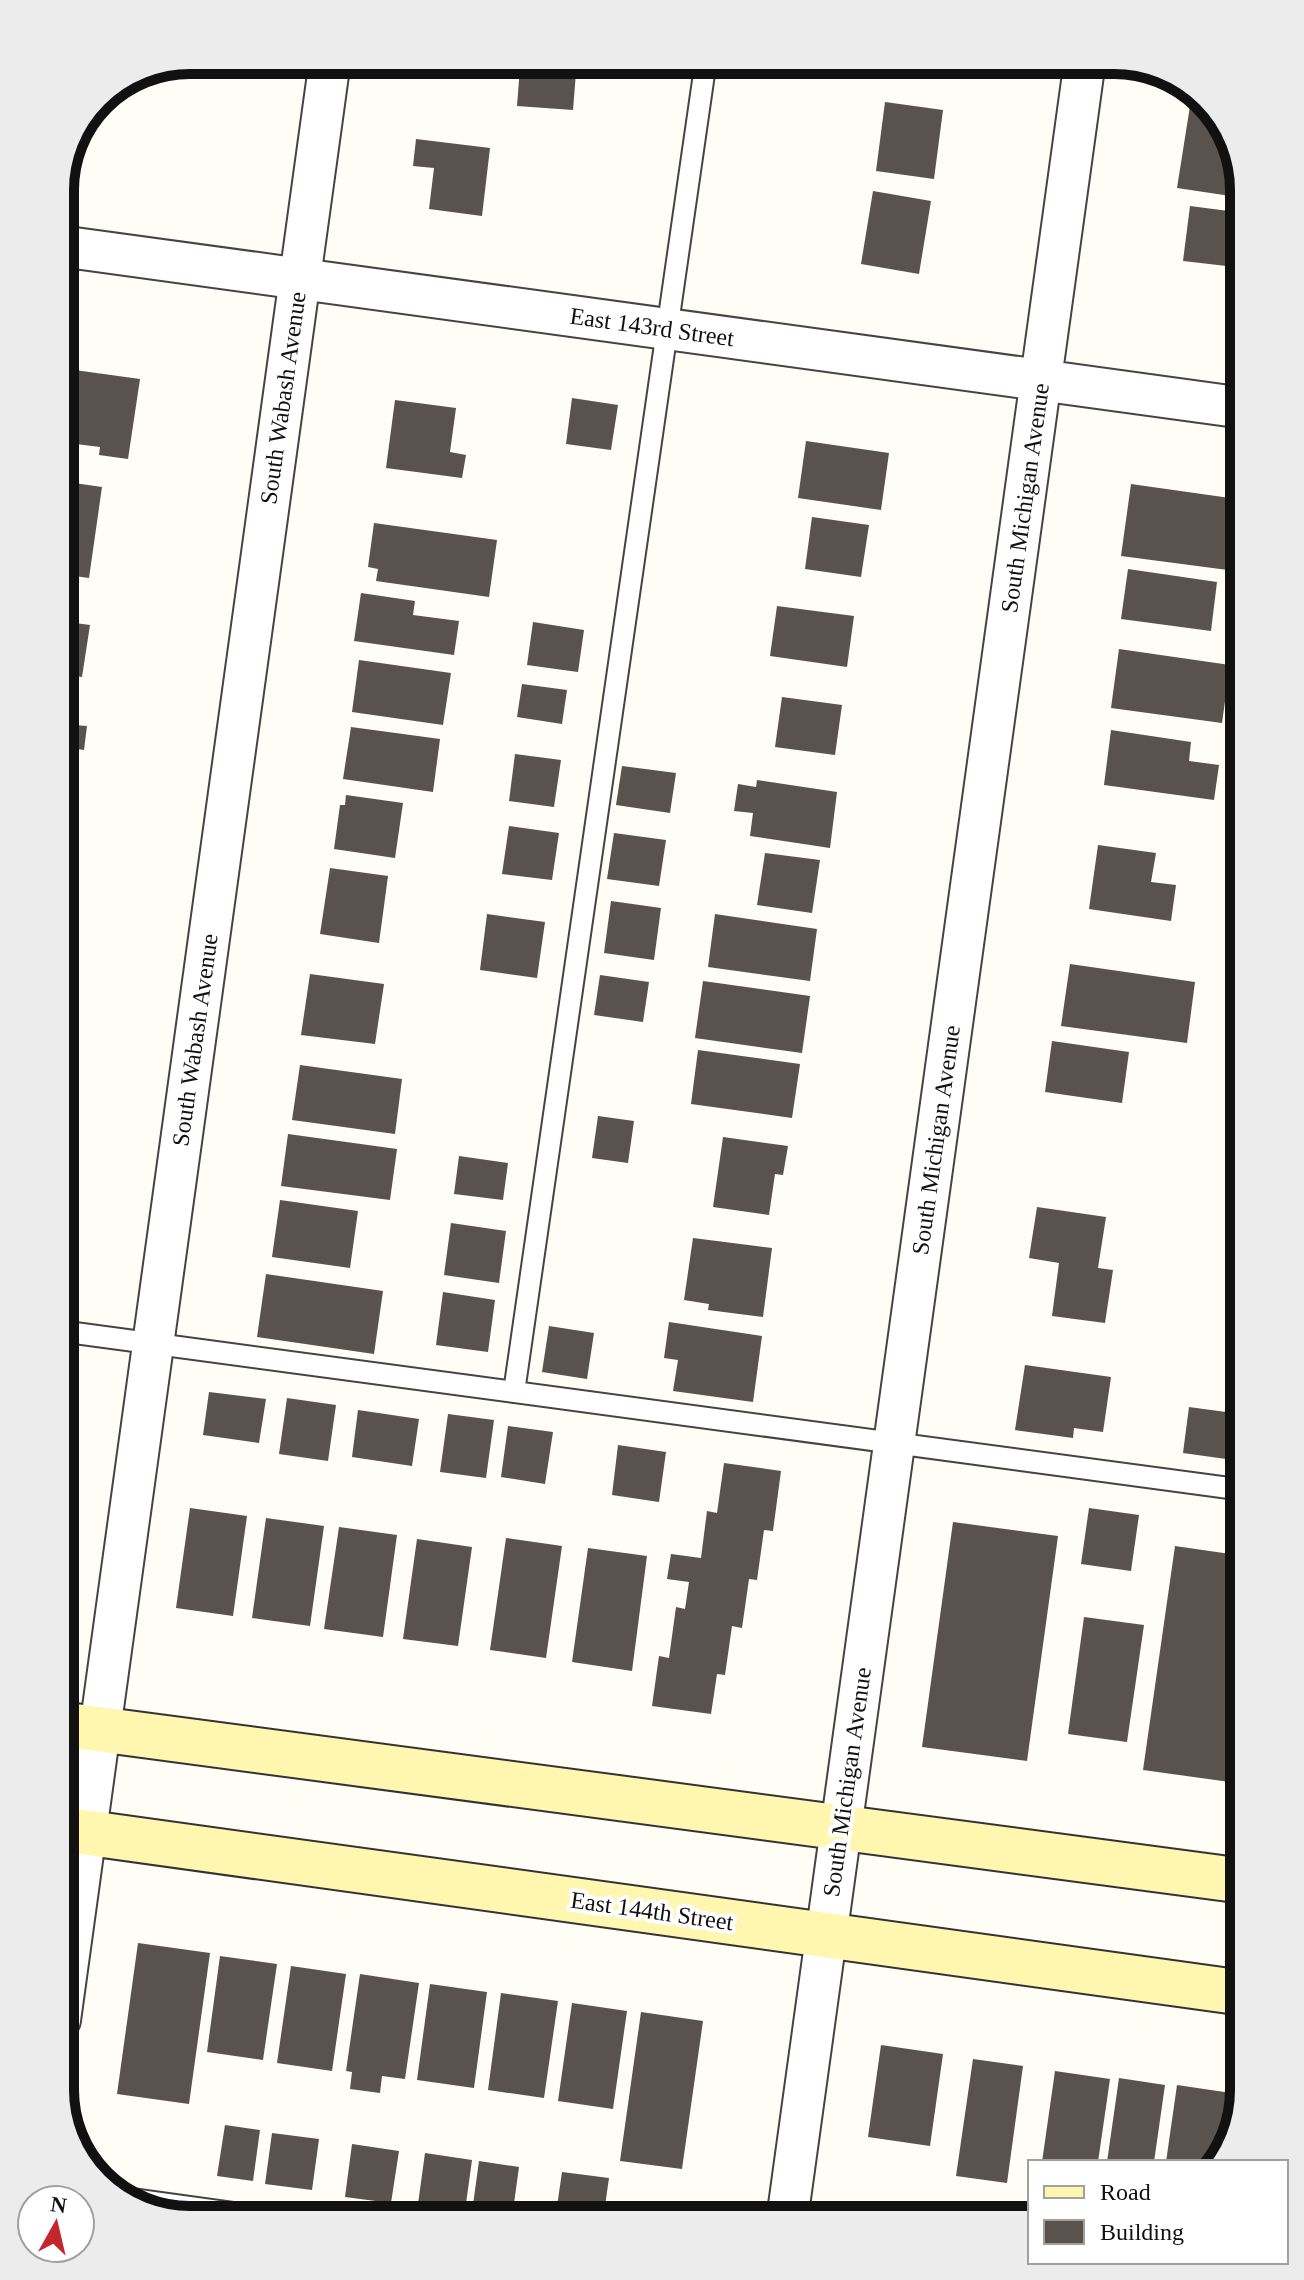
<svg xmlns="http://www.w3.org/2000/svg" width="1304" height="2280" font-family="'Times New Roman',serif">
  <style>
    .building { fill: #5a524d }
    .lines { fill: none; stroke-linecap: round; stroke-linejoin: round }
    .lane-casing { stroke: #444; stroke-width: 24 }
    .street-casing { stroke: #444; stroke-width: 44 }
    .secondary-casing { stroke: #333; stroke-width: 48 }
    .lane { stroke: #fff; stroke-width: 20 }
    .street { stroke: #fff; stroke-width: 40 }
    .secondary { stroke: #fff6b0; stroke-width: 44 }
    .labels { text-anchor: middle; stroke-width: 8; stroke-linejoin: round; paint-order: stroke }
    .street-label { font-size: 24px; fill: #111; stroke: #fff }
    .rim { fill: none; stroke: #111; stroke-width: 10 }
  </style>
  <rect width="100%" height="100%" fill="#fffdf5"/>
  <path class="building" d="M463 60H577L573 110 517 106 520 67 463 62Z
    M836 60H957L955 79 835 65Z
    M885 102 943 110 934 179 876 171Z
    M1190 106 1210 109 1231 133 1244 198 1177 188Z
    M416 139 490 148 482 216 429 209 434 168 413 166Z
    M873 191 931 201 919 274 861 264Z
    M1190 206 1244 213V268L1183 261Z
    M60 368 140 379 128 459 99 455 100 447 60 442Z
    M572 398 618 405 611 450 566 444Z
    M395 400 456 408 450 452 466 455 462 478 386 468Z
    M806 441 889 453 881 510 798 498Z
    M60 481 102 487 89 578 60 574Z
    M1131 484 1244 500 1243 572 1121 556Z
    M812 517 869 525 861 577 805 569Z
    M374 523 497 540 489 597 376 581 378 569 368 567Z
    M1128 569 1217 582 1211 631 1121 619Z
    M361 593 415 601 413 615 459 621 454 655 354 641Z
    M777 606 854 616 847 667 770 656Z
    M60 621 90 625 82 677 60 674Z
    M533 622 584 630 578 672 527 665Z
    M1119 649 1230 665 1222 723 1111 708Z
    M359 660 451 673 443 725 352 712Z
    M522 684 567 690 562 724 517 717Z
    M782 697 842 705 835 755 775 747Z
    M60 706 76 708 74 725 87 726 84 750 71 748 69 762 60 761Z
    M351 727 440 739 433 792 343 779Z
    M1111 730 1191 742 1189 761 1219 765 1214 800 1104 785Z
    M515 754 561 760 554 807 509 801Z
    M622 766 676 773 670 813 616 805Z
    M757 780 837 792 830 848 750 836 753 813 734 811 738 784 756 787Z
    M346 795 403 803 395 858 334 849 340 805H345Z
    M509 826 559 833 552 880 502 874Z
    M614 833 666 840 659 886 607 879Z
    M1098 845 1156 853 1151 882 1176 885 1171 921 1089 909Z
    M765 853 820 860 812 913 757 905Z
    M330 868 388 876 379 943 320 934Z
    M611 901 661 908 654 960 604 953Z
    M487 914 545 922 537 978 480 970Z
    M715 914 817 929 810 981 708 967Z
    M1242 927 1244 928V957L1238 956Z
    M1070 964 1195 982 1187 1043 1061 1026Z
    M310 974 384 984 375 1044 301 1035Z
    M600 975 649 982 643 1022 594 1015Z
    M703 981 810 996 802 1053 695 1038Z
    M1242 1028H1244V1055L1238 1054Z
    M1052 1041 1129 1052 1122 1103 1045 1092Z
    M698 1050 800 1064 792 1118 691 1104Z
    M300 1065 402 1079 395 1134 292 1120Z
    M598 1116 634 1121 628 1163 592 1158Z
    M288 1134 397 1149 390 1200 281 1186Z
    M723 1137 788 1146 783 1175 775 1174 769 1215 713 1207Z
    M459 1156 508 1163 503 1200 454 1194Z
    M280 1200 358 1211 350 1268 272 1257Z
    M1037 1207 1106 1217 1098 1268 1113 1270 1105 1323 1052 1316 1059 1263 1029 1258Z
    M451 1223 506 1231 499 1283 444 1275Z
    M693 1238 772 1248 763 1317 708 1310 709 1304 684 1300Z
    M266 1274 383 1291 374 1354 257 1337Z
    M443 1292 495 1300 488 1352 436 1345Z
    M669 1322 762 1336 753 1402 673 1391 678 1360 664 1358Z
    M549 1326 594 1333 587 1379 542 1372Z
    M1025 1365 1111 1377 1103 1432 1074 1428 1073 1438 1015 1430Z
    M209 1392 266 1399 259 1443 203 1435Z
    M287 1398 336 1405 328 1461 279 1454Z
    M1189 1407 1233 1413 1226 1459 1183 1453Z
    M358 1410 419 1419 412 1466 352 1457Z
    M448 1414 494 1420 486 1478 440 1472Z
    M508 1426 553 1432 545 1484 501 1477Z
    M618 1445 666 1452 659 1502 612 1495Z
    M724 1463 781 1471 773 1531 764 1530 757 1580 749 1579 742 1628 732 1626 725 1675 717 1674 711 1714 652 1706 659 1656 669 1658 676 1607 685 1609 689 1582 667 1579 671 1554 701 1558 707 1511 717 1513Z
    M190 1508 247 1516 233 1616 176 1608Z
    M1089 1508 1139 1515 1131 1571 1081 1564Z
    M266 1518 324 1526 310 1626 252 1618Z
    M953 1522 1058 1536 1027 1761 922 1747Z
    M339 1527 397 1535 383 1637 324 1629Z
    M506 1538 562 1546 546 1658 490 1650Z
    M417 1539 472 1547 458 1646 403 1639Z
    M1175 1546 1244 1556V1735L1237 1783 1143 1770Z
    M588 1548 647 1556 632 1671 572 1662Z
    M1084 1617 1144 1625 1127 1742 1068 1734Z
    M138 1943 210 1953 189 2104 117 2094Z
    M220 1956 277 1964 263 2060 207 2052Z
    M291 1966 346 1974 332 2071 277 2063Z
    M360 1974 419 1983 405 2079 382 2076 380 2093 350 2089 352 2072 346 2071Z
    M430 1984 487 1992 474 2088 417 2080Z
    M501 1993 558 2001 544 2098 488 2090Z
    M572 2003 627 2011 613 2109 558 2101Z
    M641 2012 703 2021 682 2169 620 2161Z
    M881 2045 943 2054 930 2146 868 2137Z
    M973 2059 1023 2066 1007 2183 956 2176Z
    M1055 2071 1110 2079 1098 2162H1042Z
    M1119 2078 1165 2085 1154 2162H1107Z
    M1177 2085 1231 2093 1222 2162H1166Z
    M225 2125 260 2130 253 2181 217 2176Z
    M272 2133 319 2139 312 2190 265 2184Z
    M352 2144 399 2151 391 2203 345 2197Z
    M425 2153 472 2160 465 2211 418 2204Z
    M479 2161 519 2167 512 2218 472 2212Z
    M562 2172 609 2178 603 2220H555Z"/>
  <g class="lines">
    <defs>
      <path id="lane" d="M60 1331 1244 1490
        M514 1392 706 60
        M117 2197 285 2220"/>
      <path id="street" d="M60 246 1244 408
        M60 2020 330 60
        M787 2220 1085 60"/>
      <path id="secondary" d="M60 1724 1244 1881
        M60 1829 1244 1993"/>
    </defs>
    <use href="#lane" class="lane-casing"/>
    <use href="#street" class="street-casing"/>
    <use href="#secondary" class="secondary-casing"/>
    <use href="#lane" class="lane"/>
    <use href="#street" class="street"/>
    <use href="#secondary" class="secondary"/>
  </g>
  <g class="labels">
    <g class="street-label">
      <text transform="translate(652 327) rotate(8)" y="8">East 143rd Street</text>
      <text transform="translate(283 398) rotate(-82)" y="8">South Wabash Avenue</text>
      <text transform="translate(1025 498) rotate(-82)" y="8">South Michigan Avenue</text>
      <text transform="translate(195 1040) rotate(-82)" y="8">South Wabash Avenue</text>
      <text transform="translate(936 1140) rotate(-82)" y="8">South Michigan Avenue</text>
      <text transform="translate(847 1782) rotate(-82)" y="8">South Michigan Avenue</text>
      <text transform="translate(652 1911) rotate(8)" y="8">East 144th Street</text>
    </g>
  </g>
  <path d="M0 0H1304V2280H0ZM190 74H1114A116 116 0 0 1 1230 190V2090A116 116 0 0 1 1114 2206H190A116 116 0 0 1 74 2090V190A116 116 0 0 1 190 74Z" fill="#ececec" fill-rule="evenodd"/>
  <path class="rim" d="M190 74H1114A116 116 0 0 1 1230 190V2090A116 116 0 0 1 1114 2206H190A116 116 0 0 1 74 2090V190A116 116 0 0 1 190 74Z"/>
  <rect x="1028" y="2160" width="260" height="104" fill="#ffffff" stroke="#a0a0a0" stroke-width="2"/>
  <rect x="1044" y="2186" width="40" height="12" fill="#fff6b0" stroke="#a0a0a0" stroke-width="2"/>
  <text x="1100" y="2200" font-size="24" fill="#111111">Road</text>
  <rect x="1044" y="2220" width="40" height="24" fill="#5a524d" stroke="#a0a0a0" stroke-width="2"/>
  <text x="1100" y="2240" font-size="24" fill="#111111">Building</text>
  <g transform="translate(56 2224) rotate(8)"><circle r="38" fill="#ffffff" stroke="#a0a0a0" stroke-width="2"/>
  <path d="M0-6L14 30L0 20L-14 30Z" fill="#c4262e"/>
  <text y="-12" font-size="22" font-weight="bold" text-anchor="middle" fill="#111111">N</text>
  </g>
</svg>
